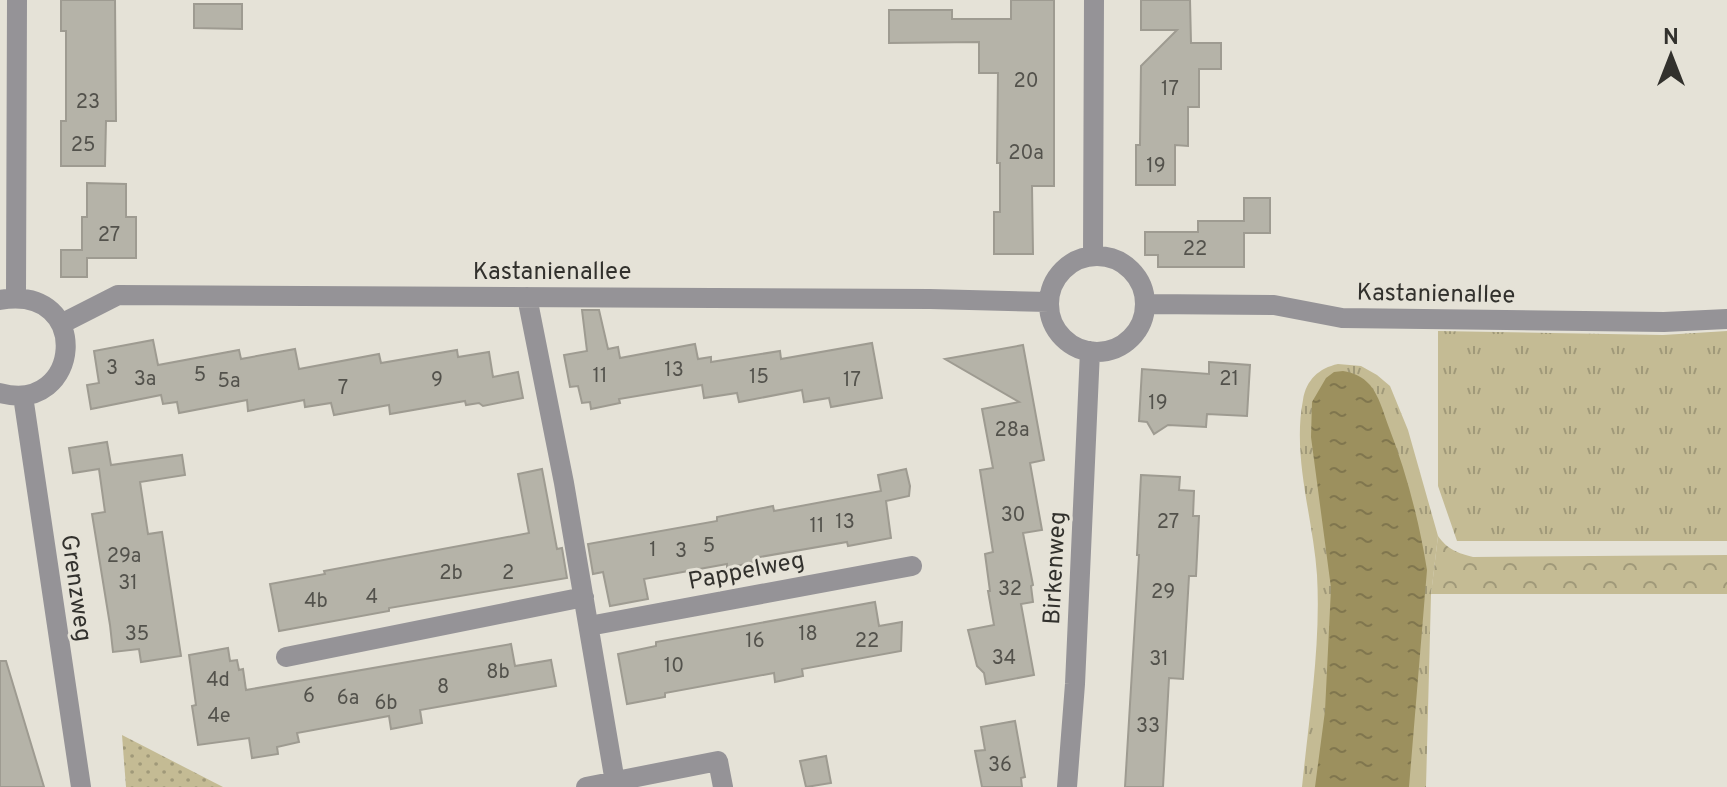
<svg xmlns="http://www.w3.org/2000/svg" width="1727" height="787" font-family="Overpass,sans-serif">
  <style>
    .grass { fill: url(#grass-tufts) }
    .forest { fill: url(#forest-crowns) }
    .park { fill: url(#park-dots) }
    .water { fill: url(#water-ripples) }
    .building { fill: #b5b3a8; stroke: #9e9b91; stroke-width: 2 }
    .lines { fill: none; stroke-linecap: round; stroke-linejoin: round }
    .minor { stroke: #959397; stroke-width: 20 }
    .labels { text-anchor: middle; stroke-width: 6; stroke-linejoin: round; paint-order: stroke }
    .number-label { font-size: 20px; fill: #53524c }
    .street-label { font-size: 24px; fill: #32312d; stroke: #e5e2d7 }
  </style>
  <defs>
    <pattern id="grass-tufts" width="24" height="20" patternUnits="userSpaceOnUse" patternTransform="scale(2)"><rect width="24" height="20" fill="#c4bb94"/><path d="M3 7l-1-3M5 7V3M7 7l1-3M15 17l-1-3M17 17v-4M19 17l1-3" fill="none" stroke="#a09979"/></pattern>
    <pattern id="forest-crowns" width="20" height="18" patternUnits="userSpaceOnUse" patternTransform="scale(2)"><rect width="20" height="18" fill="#c4bb94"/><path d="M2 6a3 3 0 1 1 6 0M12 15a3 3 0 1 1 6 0" fill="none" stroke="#a09979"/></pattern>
    <pattern id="park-dots" width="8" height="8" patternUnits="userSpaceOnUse" patternTransform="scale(2)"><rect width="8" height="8" fill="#c4bb94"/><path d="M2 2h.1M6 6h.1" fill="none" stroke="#a09979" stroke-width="1.8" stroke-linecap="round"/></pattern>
    <pattern id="water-ripples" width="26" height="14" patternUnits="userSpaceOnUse" patternTransform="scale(2)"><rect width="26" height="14" fill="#9c905e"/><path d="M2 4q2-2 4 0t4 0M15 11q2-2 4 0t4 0" fill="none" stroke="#80764e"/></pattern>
  </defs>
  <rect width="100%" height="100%" fill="#e5e2d7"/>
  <path class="grass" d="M1727 331V541H1457L1438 486V331L1663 335Z
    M1338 364 1361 366 1377 375 1390 386 1408 430 1438 536 1431 595 1426 787H1302C1309 717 1321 646 1317 575 1313 517 1292 457 1303 400 1306 380 1319 368 1338 364Z"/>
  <path class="forest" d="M1438 536C1448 550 1458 553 1473 557L1727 555V594H1431Z"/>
  <path class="park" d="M122 735 223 787H126Z"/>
  <path class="water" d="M1343 371C1354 373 1362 376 1370 385 1379 396 1383 411 1388 425 1406 471 1419 520 1427 570L1409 787H1315L1325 711 1331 588 1311 437 1312 402 1326 378 1334 372Z"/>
  <path class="building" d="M61 0H115L116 121H106L105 166H61V121H66V31H61Z
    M1011 0H1054V186H1032L1033 254H994V212H1000V163H997L998 73H979V42L889 43V10H952V19H1011Z
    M1141 0H1190L1191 43H1221V69H1199V107H1188V146L1175 145V185H1136V145H1140L1141 66 1177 30H1141Z
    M194 4H242V29L194 28Z
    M87 183 126 184V217H136V258H87V277H61V250H82V217H87Z
    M1244 198H1270V233H1244V267H1158V255H1145V232H1198V221H1244Z
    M582 310H599L608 349 618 347 620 358 695 344 698 359 711 357V362L780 351 781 359 872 343 882 398 831 407 829 398 804 402 802 390 739 402 737 393 704 398 702 385 619 399 620 403 591 409 590 402 582 403 578 386 570 387 564 355 587 351Z
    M153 340 158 365 239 350 241 359 295 349 299 369 379 354 381 363 457 350 458 357 489 352 493 377 518 372 523 398 483 406 479 403 466 405 465 401 390 414 389 405 334 415 331 403 305 407 304 400 248 411 247 400 179 413 177 402 163 404 161 395 91 409 87 385 99 383 94 351Z
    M1023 345 1044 460 1030 463 1042 530 1023 533 1033 585 1031 586 1033 602 1021 604 1034 675 986 684 984 673 977 666 968 630 994 625 988 591H990L985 554 993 552 980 470 993 468 982 409 1019 402 945 359Z
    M1209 362 1250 365 1247 416 1207 414 1206 427 1168 425 1154 434 1147 422 1139 421 1142 369 1209 374Z
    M107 442 111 465 182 455 185 475 140 482 148 534 162 532 181 656 141 662 139 649 113 652 110 625 92 514 105 512 99 469 73 473 69 448Z
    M542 469 557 549 562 548 567 578 389 608V611L279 631 270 584 325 574 324 571 529 533 518 474Z
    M906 469 910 486 909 496 886 501 891 538 848 546 847 542 754 558 755 562 727 568V564L644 579 648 599 610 606 603 572 593 574 588 544 717 521V517L773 506 774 511 881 491 878 475Z
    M1141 475 1180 477 1179 490 1194 491 1193 516H1199L1196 576H1189L1183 679 1169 678 1163 787H1125L1139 555H1137Z
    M875 602 879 626 902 622 901 651 802 669 803 676 775 682 774 673 665 693V697L627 704 618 654 656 646V642Z
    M511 644 515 666 551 660 556 686 420 710 422 723 391 729 389 716 297 733 299 742 277 747 278 754 252 758 249 738 198 745 192 706 196 705 189 655 228 648 230 661 237 660 239 670 243 669 246 690Z
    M0 661H6L44 787H0Z
    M1015 721 1025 777 1021 778 1022 787H982L975 751 985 750 981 727Z
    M826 756 831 783 806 787 800 761Z"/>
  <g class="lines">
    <path class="minor" d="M1093 256 1094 0
      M1049 304a48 48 0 1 1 96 0a48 48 0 1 1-96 0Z
      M16 297 17 0
      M527 297 564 483 615 782
      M0 300C94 284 81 416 0 393
      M1146 304 1274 305 1342 318 1664 322 1727 319
      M61 324 118 295 930 299 1049 302
      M23 396 81 787
      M589 626 912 566
      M286 657 584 597
      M586 787 718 761 723 787
      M1067 787 1075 684 1090 351"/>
  </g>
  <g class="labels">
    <g class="number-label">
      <text x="1026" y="87">20</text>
      <text x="1170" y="95">17</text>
      <text x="88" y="108">23</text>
      <text x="83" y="151">25</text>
      <text x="1026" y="159">20a</text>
      <text x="1156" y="172">19</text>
      <text x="109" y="241">27</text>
      <text x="1195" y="255">22</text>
      <text x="112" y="374">3</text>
      <text x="674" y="376">13</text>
      <text x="200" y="381">5</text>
      <text x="600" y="382">11</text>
      <text x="759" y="383">15</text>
      <text x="145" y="385">3a</text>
      <text x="1229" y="385">21</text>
      <text x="437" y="386">9</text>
      <text x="852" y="386">17</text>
      <text x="229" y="387">5a</text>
      <text x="343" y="394">7</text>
      <text x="1158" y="409">19</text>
      <text x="1012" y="436">28a</text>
      <text x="1013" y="521">30</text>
      <text x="845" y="528">13</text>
      <text x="1168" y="528">27</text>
      <text x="817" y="532">11</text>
      <text x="709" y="552">5</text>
      <text x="653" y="556">1</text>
      <text x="681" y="557">3</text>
      <text x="124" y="562">29a</text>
      <text x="451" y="579">2b</text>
      <text x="508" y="579">2</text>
      <text x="128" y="589">31</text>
      <text x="1010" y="595">32</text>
      <text x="1163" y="598">29</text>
      <text x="372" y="603">4</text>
      <text x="316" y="607">4b</text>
      <text x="137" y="640">35</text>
      <text x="808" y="640">18</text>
      <text x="755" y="647">16</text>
      <text x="867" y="647">22</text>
      <text x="1004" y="664">34</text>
      <text x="1159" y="665">31</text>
      <text x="674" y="672">10</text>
      <text x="498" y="678">8b</text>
      <text x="218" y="686">4d</text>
      <text x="443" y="693">8</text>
      <text x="309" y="702">6</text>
      <text x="348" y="704">6a</text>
      <text x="386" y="709">6b</text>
      <text x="219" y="722">4e</text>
      <text x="1148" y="732">33</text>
      <text x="1000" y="771">36</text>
    </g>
    <g class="street-label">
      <text x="552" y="279">Kastanienallee</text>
      <text transform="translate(1436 293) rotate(1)" y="8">Kastanienallee</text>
      <text transform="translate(1054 568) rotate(-87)" y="8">Birkenweg</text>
      <text transform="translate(746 570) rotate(-11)" y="8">Pappelweg</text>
      <text transform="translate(77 588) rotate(82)" y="8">Grenzweg</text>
    </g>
  </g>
  <g transform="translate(1671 56)" stroke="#e5e2d7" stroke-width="6" paint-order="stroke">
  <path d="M0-6L14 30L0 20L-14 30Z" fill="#32312d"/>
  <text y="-12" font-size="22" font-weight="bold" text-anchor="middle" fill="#32312d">N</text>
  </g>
</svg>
